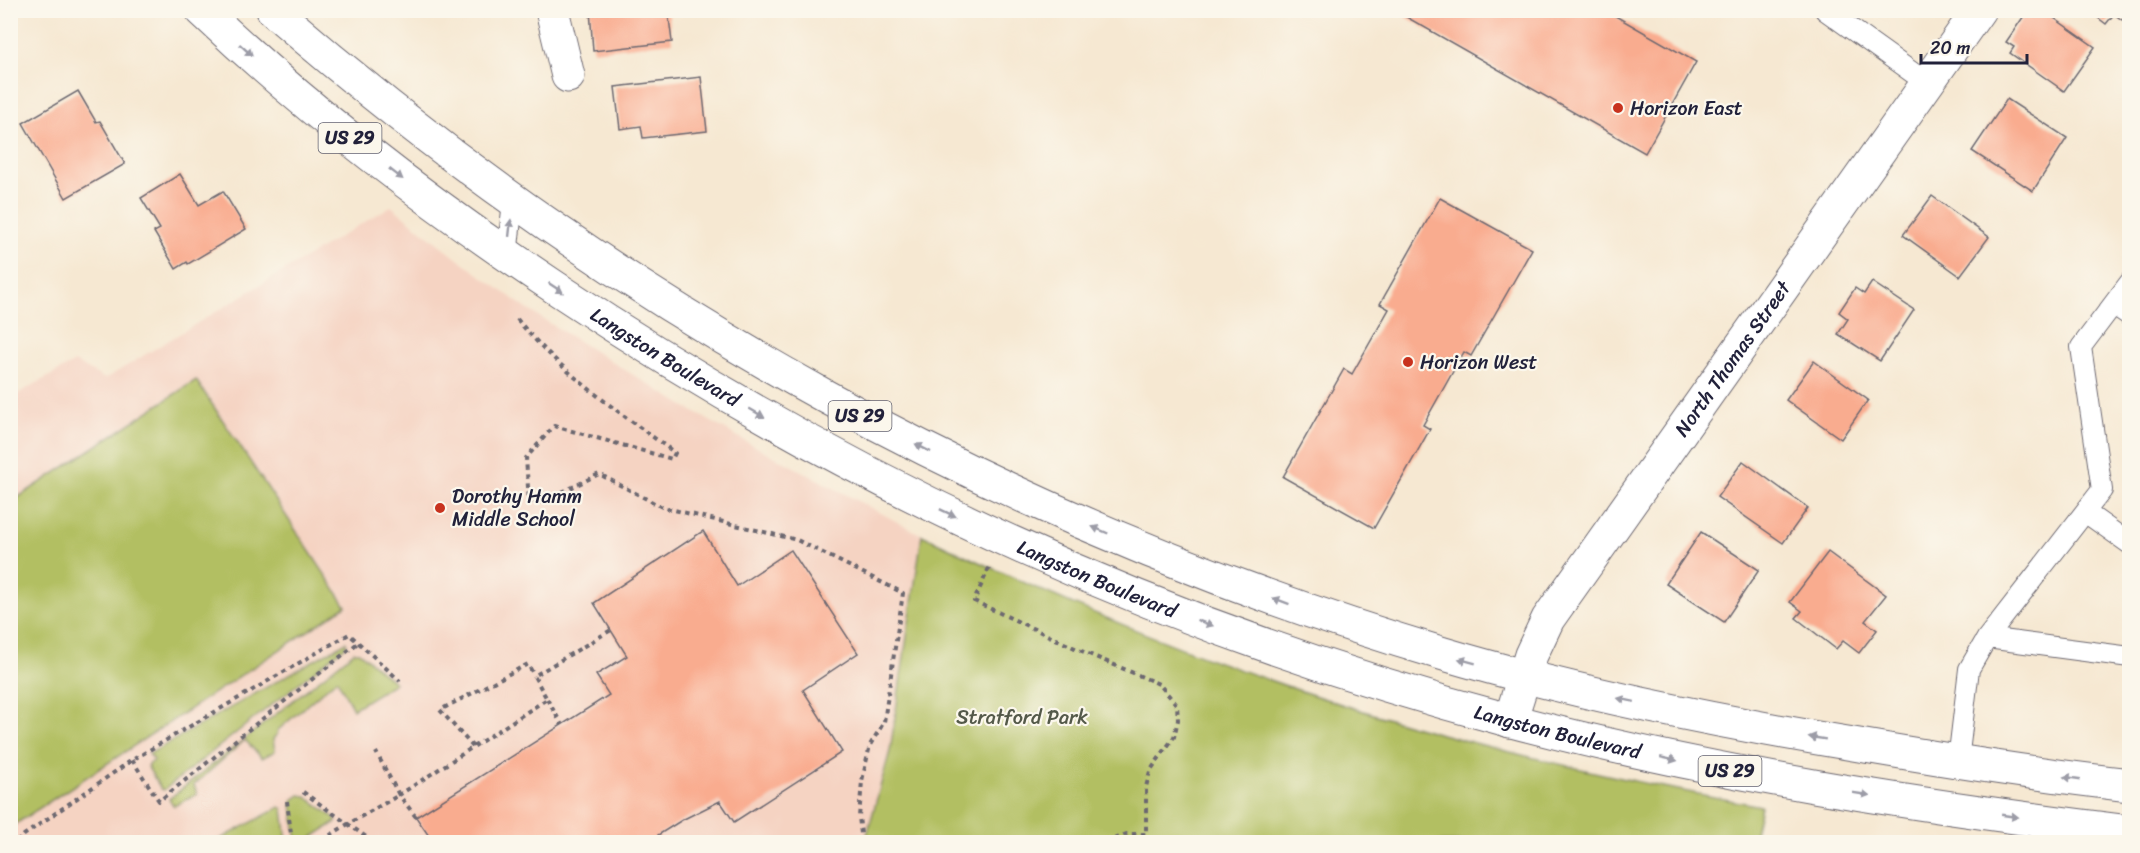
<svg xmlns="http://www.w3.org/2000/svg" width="2140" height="853" font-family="Sriracha,sans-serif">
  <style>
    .built { fill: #f5d3c2 }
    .green { fill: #b2bf62; stroke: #6a704e; stroke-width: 1.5 }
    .building { fill: #f9ac8f }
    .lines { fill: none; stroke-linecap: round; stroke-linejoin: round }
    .lane-casing { stroke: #6c6770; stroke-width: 22 }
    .street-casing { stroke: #6c6770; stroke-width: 35 }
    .primary-casing { stroke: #6c6770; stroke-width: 35 }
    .path { stroke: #6c6770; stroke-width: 4; stroke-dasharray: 4.5 4.5; stroke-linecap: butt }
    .lane { stroke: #fff; stroke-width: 20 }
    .street { stroke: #fff; stroke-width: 33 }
    .primary { stroke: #fff; stroke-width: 33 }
    .oneway { fill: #9c9ca7 }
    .poi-dot { fill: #c8321e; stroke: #fbf7ec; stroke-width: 2 }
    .labels { text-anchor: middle; stroke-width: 4.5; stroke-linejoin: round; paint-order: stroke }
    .shield { fill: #fbf7ec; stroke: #636270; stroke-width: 1.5 }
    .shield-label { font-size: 18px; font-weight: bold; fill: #22223b }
    .poi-label { font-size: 20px; fill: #22223b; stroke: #fbf7ec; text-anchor: start }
    .street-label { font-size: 20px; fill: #22223b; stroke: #fbf7ec }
    .park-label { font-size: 20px; fill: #545949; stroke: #fbf7ec }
  </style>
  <rect width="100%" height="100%" fill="#fbf7ec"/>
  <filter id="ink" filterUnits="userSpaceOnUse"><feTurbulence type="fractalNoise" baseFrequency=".0167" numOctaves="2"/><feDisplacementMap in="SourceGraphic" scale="12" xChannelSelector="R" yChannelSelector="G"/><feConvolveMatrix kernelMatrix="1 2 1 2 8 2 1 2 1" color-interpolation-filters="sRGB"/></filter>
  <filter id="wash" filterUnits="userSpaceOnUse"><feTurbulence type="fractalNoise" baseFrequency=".008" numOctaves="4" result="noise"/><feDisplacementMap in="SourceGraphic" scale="24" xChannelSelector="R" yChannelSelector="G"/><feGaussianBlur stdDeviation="1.35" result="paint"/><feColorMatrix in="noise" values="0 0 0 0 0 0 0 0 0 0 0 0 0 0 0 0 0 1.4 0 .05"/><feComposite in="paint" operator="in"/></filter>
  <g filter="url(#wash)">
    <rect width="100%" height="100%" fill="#f6e8d2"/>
    <path class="built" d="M391 206 459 260 527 309 594 351 689 409 745 441 922 535 890 751 865 842H11L10 398 75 362 105 379Z"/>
    <path class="green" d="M196 380 346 606 11 827V502Z
      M922 535C1085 614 1259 683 1434 732 1542 762 1651 786 1761 806L1753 842H865L890 751Z
      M346 642 347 645 164 790 161 789 147 766 154 760 149 754Z
      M354 652H359L395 683 353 709 337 679 277 731 278 733 273 739 275 751 262 758 245 740 194 785 197 794 174 806 169 799Z
      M300 795 305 796 336 819V822L305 842H297L292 804 293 800Z
      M280 807 283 809 287 842H215Z"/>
    <g id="blocks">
      <path class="building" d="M590 10H668L672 42 593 51Z
        M1394 10H1605L1696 62 1645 153Z
        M2028 10H2032L2040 16 2044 11 2095 47 2064 91 2010 53 2014 47 2006 42Z
        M2088 10H2129L2122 20 2114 14 2106 24Z
        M701 77 707 131 643 138 641 126 620 129 615 87Z
        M78 91 96 122 100 121 125 164 66 198 23 123Z
        M2007 99 2067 138 2033 191 1972 151Z
        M180 174 199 205 223 191 246 229 188 264 187 262 176 269 154 232 160 229 141 198Z
        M1932 196 1989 237 1960 276 1903 235Z
        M1440 198 1532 249 1471 356 1464 352 1423 425 1430 429 1374 528 1283 477 1344 369 1352 374 1389 309 1380 304Z
        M1872 282 1914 310 1880 361 1838 334 1848 319 1839 312 1855 288 1864 294Z
        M1814 361 1868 400 1841 439 1786 400Z
        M1743 461 1808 508 1783 543 1717 497Z
        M703 531 737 586 791 550 858 653 803 690 842 752 734 822 720 801 682 820 658 835 663 842H433L416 817 609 695 596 675 627 656 594 603Z
        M1701 532 1759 570 1724 622 1666 584Z
        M1828 552 1886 595 1865 621 1877 630 1859 653 1843 641 1836 649 1796 618 1802 611 1790 602Z"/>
    </g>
  </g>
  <g filter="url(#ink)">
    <use href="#blocks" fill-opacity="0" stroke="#6c6770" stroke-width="1.5"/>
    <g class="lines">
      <defs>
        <path id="lane" d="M1825 10 1927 83
          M507 256 513 201
          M2114 305 2130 316
          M2085 512 2130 544
          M1987 638 2130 657
          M1958 761 1969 669 1987 638 2102 490 2081 347 2130 282"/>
        <g id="street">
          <path d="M552 10 568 76"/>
          <path id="s1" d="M1510 721 1531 655 1548 619 1979 10"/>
        </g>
        <g id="primary">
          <path id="s2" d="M202 10C311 114 431 205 556 288 848 483 1168 630 1508 720 1712 774 1920 806 2130 832"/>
          <path d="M273 10C615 308 1009 525 1444 654 1582 695 1724 723 1865 746 1953 761 2041 775 2130 785"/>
        </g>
      </defs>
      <use href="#lane" class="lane-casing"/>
      <use href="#street" class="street-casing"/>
      <use href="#primary" class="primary-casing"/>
      <path class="path" d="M517 319C561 373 619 412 675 453L672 459 554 426 526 458 529 502H542L599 474 662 507 797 540 903 593 884 722 870 745 862 781 859 817 862 842
        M989 568 974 601 1077 649 1159 684 1177 705 1178 720 1174 737 1150 771 1146 787V834H1127L1105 842
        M547 699 562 725
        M473 747 440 710 528 664 534 676
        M132 760 159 801 359 642
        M303 792 348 824 319 842
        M287 801 292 842
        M416 817 399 795 547 699 534 676 611 630
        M17 842 24 835 132 760 349 634 400 681
        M373 842 348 824 399 795 376 752"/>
      <use href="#lane" class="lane"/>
      <use href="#street" class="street"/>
      <use href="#primary" class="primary"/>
    </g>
    <defs><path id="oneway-solid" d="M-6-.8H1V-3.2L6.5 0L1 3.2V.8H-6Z" transform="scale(1.5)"/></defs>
    <g class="oneway">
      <use href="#oneway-solid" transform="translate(246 50) rotate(42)"/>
      <use href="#oneway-solid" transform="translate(396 174) rotate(38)"/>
      <use href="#oneway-solid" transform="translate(510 228) rotate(-84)"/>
      <use href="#oneway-solid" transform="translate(556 288) rotate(34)"/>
      <use href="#oneway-solid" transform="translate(757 413) rotate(30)"/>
      <use href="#oneway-solid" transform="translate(923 448) rotate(-153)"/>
      <use href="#oneway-solid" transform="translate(948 513) rotate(25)"/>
      <use href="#oneway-solid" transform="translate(1100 530) rotate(-157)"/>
      <use href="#oneway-solid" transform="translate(1281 601) rotate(-160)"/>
      <use href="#oneway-solid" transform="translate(1205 623) rotate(20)"/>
      <use href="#oneway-solid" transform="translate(1467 661) rotate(-165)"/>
      <use href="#oneway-solid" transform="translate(1626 700) rotate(-168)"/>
      <use href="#oneway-solid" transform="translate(1817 738) rotate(-171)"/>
      <use href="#oneway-solid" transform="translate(1669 759) rotate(12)"/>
      <use href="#oneway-solid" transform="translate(2072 778) rotate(-172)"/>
      <use href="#oneway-solid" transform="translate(1861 794) rotate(9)"/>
      <use href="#oneway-solid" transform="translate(2010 816) rotate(8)"/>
    </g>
  </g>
  <g class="poi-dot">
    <circle cx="1618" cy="108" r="6"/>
    <circle cx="1408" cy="362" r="6"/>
    <circle cx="440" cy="508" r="6"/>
  </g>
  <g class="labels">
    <g class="shield">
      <rect x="318.5" y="123" width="63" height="30" rx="4.5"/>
      <rect x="828.5" y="401" width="63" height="30" rx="4.5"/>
      <rect x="1698.5" y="756" width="63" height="30" rx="4.5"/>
    </g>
    <g class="shield-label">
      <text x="350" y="144">US 29</text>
      <text x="860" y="422">US 29</text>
      <text x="1730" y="777">US 29</text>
    </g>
    <g class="poi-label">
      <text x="1630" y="115">Horizon East</text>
      <text x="1420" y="369">Horizon West</text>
      <text x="452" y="503">Dorothy Hamm<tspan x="452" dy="23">Middle School</tspan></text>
    </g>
    <g class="street-label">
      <text dy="7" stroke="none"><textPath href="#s2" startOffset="580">Langston Boulevard</textPath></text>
      <text dy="7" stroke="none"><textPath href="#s1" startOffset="428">North Thomas Street</textPath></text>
      <text dy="7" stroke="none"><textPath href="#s2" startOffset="1066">Langston Boulevard</textPath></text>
      <text dy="7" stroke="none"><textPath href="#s2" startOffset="1552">Langston Boulevard</textPath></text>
    </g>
    <g class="park-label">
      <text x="1022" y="724">Stratford Park</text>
    </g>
  </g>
  <rect width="2140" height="853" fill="none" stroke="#fbf7ec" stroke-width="36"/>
  <path d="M1921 54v9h106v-9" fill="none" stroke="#22223b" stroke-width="3"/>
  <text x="1930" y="54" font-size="18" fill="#22223b" stroke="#fbf7ec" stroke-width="4.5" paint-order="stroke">20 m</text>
</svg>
